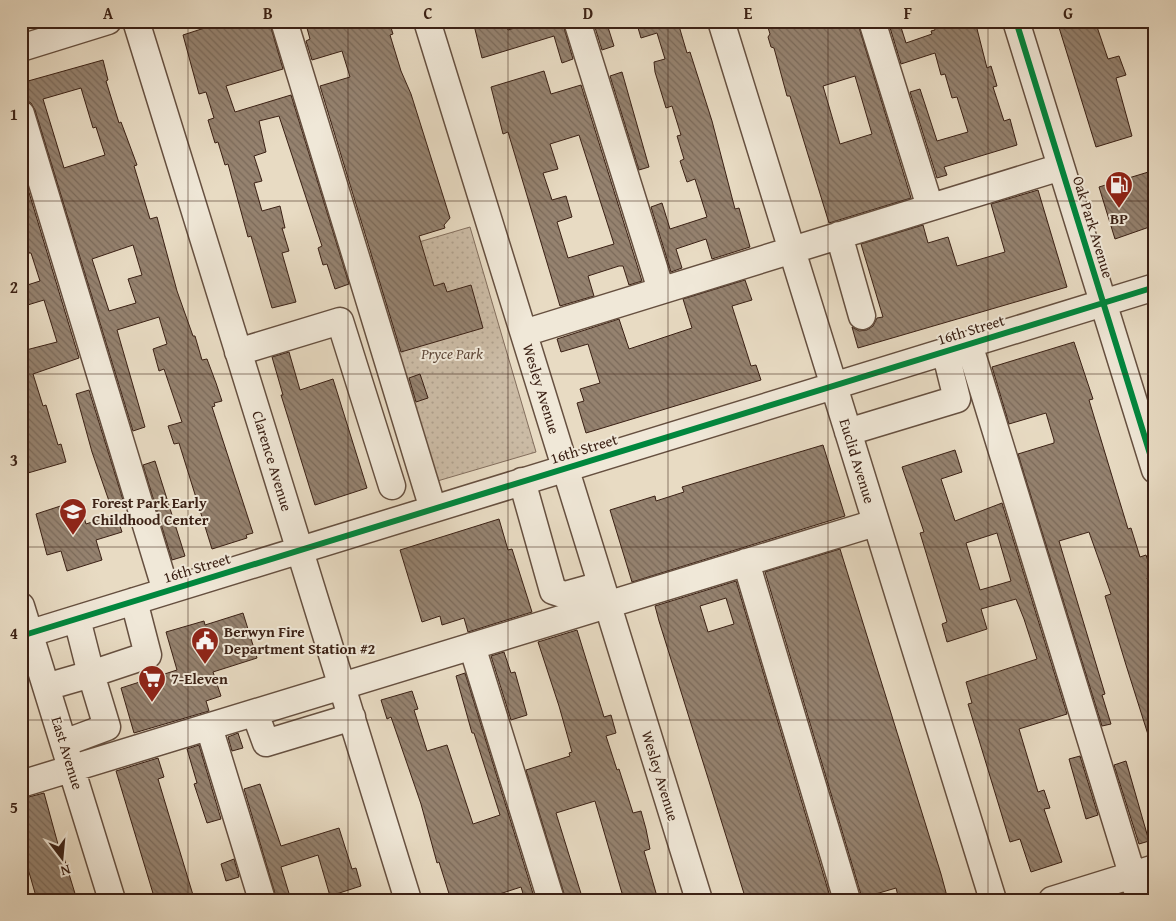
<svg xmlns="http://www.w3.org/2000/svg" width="1176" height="921" font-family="'Gentium Book Plus',serif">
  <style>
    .grass { fill: url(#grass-dots); stroke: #836e5d }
    .building { fill: url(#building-back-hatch); stroke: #3b2115; fill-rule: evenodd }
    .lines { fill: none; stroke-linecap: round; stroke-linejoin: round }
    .minor-casing { stroke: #665040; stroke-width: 29 }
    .minor { stroke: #f0e8d8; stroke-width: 26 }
    .cycleway-casing { stroke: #f0e8d8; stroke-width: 9 }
    .cycleway { stroke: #00873e; stroke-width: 6 }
    .grid { fill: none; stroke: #3b2115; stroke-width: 1; stroke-opacity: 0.55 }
    .labels { text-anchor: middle; stroke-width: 4; stroke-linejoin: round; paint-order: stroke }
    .poi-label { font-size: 15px; font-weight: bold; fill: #3b2115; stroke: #f0e8d8; text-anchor: start }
    .street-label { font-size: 15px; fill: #3b2115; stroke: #f0e8d8 }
    .park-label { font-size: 15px; font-style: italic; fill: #5f4839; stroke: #f0e8d8 }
    .neatline { fill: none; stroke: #3b2115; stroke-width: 2 }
    .grid-label { font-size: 16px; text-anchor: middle; font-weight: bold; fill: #3b2115 }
  </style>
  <defs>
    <pattern id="grass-dots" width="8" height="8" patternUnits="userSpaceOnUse" patternTransform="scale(1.25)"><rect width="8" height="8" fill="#cbbba5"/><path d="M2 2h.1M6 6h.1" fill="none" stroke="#afa08d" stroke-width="1.8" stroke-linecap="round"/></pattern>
    <pattern id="building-back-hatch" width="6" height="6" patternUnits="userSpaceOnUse" patternTransform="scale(1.25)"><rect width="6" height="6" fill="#95826f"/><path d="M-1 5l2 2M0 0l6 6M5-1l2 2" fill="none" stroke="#7b6a5a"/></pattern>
  </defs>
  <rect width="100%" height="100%" fill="#e8dbc3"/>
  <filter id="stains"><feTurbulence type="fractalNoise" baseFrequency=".004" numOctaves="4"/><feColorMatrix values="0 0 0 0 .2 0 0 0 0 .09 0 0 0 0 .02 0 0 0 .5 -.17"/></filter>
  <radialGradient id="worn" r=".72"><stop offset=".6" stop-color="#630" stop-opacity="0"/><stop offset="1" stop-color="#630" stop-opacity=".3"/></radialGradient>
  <path class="grass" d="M470 227 536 452 434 482 368 257Z"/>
  <path class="building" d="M226 21H269L283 69 226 86 235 112 291 95 349 284 335 289 327 264 323 265 318 248 322 246 279 116 259 121 266 152 254 156 262 181 254 183 262 211 280 206 285 228H282L289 251 282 253 296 302 272 308 251 236 248 237 228 164 225 165 218 142 215 143 208 120 214 118 206 92 199 94 183 35Z
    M305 21H389L393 34 390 35 401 71 411 94 450 218 444 225 445 228 419 236 434 286 444 283 447 292 471 285 483 328 401 352 320 86 350 77 342 51 312 60 306 41 310 39Z
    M473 21H506L508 30 538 21H562L573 59 562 63 554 36 482 58Z
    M593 21H606L614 46 602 50Z
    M636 21H682V24L679 26 687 53 690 52 712 121 735 209 739 208 750 247 712 259 706 239 676 249 682 268 671 272 651 207 662 203 670 229 707 217 695 179 687 182 680 161 684 159 677 136 681 135 672 106 666 108 655 72 654 62 665 59 657 33 641 38Z
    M766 21H857L911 198 829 223 790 96H787L774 48 771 47 768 37 770 34ZM855 76 872 134 840 144 823 86Z
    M888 21H899L906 43 932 34 931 31 935 30 933 21H975L987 68 991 66 997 86 993 87 1004 121 1010 119 1017 145 944 167 947 175 937 178 910 92 920 89 937 141 968 132 957 97 952 98 945 74 941 75 935 53 901 64Z
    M1057 21H1095L1108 59 1119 56 1126 75 1116 78 1132 136 1096 147Z
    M103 60 108 80 106 81 119 123 121 122 137 165 134 166 150 219 157 217 177 291 193 336H195L202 360 207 359 216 383 222 401 214 403 215 406 212 407 253 533 246 535 247 538 212 549 179 443 174 444 168 426 182 422 164 369 159 371 153 349 167 344 159 317 117 330 145 427 133 431 35 110 31 103 24 99 21 91V83ZM81 88 93 128 96 127 105 155 64 168 43 99ZM133 245 142 275 128 279 136 303 109 311 92 259Z
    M544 71 551 94 581 85 642 281 629 285 623 266H619L588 276 594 296 560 306 508 132 503 134 491 87ZM579 135 614 244 568 258 557 222 572 217 566 196 552 200 543 173 558 169 550 144Z
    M622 72 649 167 639 170 610 76Z
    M21 166 79 358 33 374 43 406 46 405 58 445 61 444 66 462 21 475V347L25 346 26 350 57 342 44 300 21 307V287L40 281 31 253H29L21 223Z
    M1155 170V225L1115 239 1099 187Z
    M1038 190 1067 287 858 348 852 327 859 331 867 330 873 326 877 318 883 317 861 244 923 225 928 243 948 237 957 266 1005 252 991 204Z
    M745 280 752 300 732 306 751 366 756 365 761 380 586 433 577 403 584 401 580 389 600 383 588 344 561 352 557 339 619 319 629 349 692 328 683 299Z
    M1074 342 1093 399 1089 400 1128 529 1131 528 1140 557 1146 555 1153 576 1147 578 1155 601V744H1151L1126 665 1105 596 1111 594 1089 532 1059 541 1105 694 1102 695 1111 724 1102 726 1018 454 1054 443V440L1046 413 1009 424 992 367Z
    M289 352 300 390 333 379 367 488 315 505 281 395H283L272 357Z
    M420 374 428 398 416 402 409 378Z
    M89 390 123 500 110 504 92 452 76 394Z
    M823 445 845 516 632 582 610 510 655 496 656 501 684 492 682 487Z
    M955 450 962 472 941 479 955 521 1002 503 1067 714 1019 729 1038 792 1044 790 1050 808 1044 809 1062 862 1031 872 1020 839 1010 842 968 704 972 703 966 682 1037 659 1024 619 1016 599 981 609 987 629 947 642 942 624 947 622 920 533 924 532 902 467ZM997 533 1011 581 980 590 966 543Z
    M155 461 185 556 172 560 143 465Z
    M79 500 86 524 116 514 122 532 96 540 102 560 67 571 61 551 47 555 36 514Z
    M499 519 508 550 512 549 532 612 468 632 464 618 442 625 440 616 422 622 400 550Z
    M840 549 941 874 948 900H899L896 888 862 898 765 572Z
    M736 581 831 900H746L659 621 655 606ZM726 598 734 624 708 632 700 606Z
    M243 613 257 658 213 672 221 696 206 701 209 711 134 733 121 688 177 670 166 632 204 621 205 625Z
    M577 630 604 717 611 715 616 733 606 736 617 770 619 769 633 813 641 811 646 829 650 849 644 851 658 900H624L595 801 556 813 583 900H566L526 770 570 756 569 753 572 752 559 706 538 642Z
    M504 652 511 673 515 672 527 715 511 720 491 656Z
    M465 673 535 900H525L521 887 481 900H451L439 862 437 863 421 804 391 717 387 719 381 700 412 691 418 709 414 710 427 751 447 745 473 824 500 815 474 733H472L456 676Z
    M238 733 243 748 232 751 228 737Z
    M199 745 221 819 207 823 194 784 197 783 187 749Z
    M1080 756 1098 815 1086 819 1069 759Z
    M158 758 164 777 158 779 193 895 177 900H155L116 771Z
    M1126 761 1149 841 1139 844 1114 765Z
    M260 784 281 846 339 828 352 869 356 868 361 886 330 896 318 855 281 867 291 900H277L244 789Z
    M44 793 59 848H61L77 900H37L31 879 21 846V799Z
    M234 859 239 877 226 881 221 864Z"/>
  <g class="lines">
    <defs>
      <path id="minor" d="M136 21 408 900
        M284 21 433 509
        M427 21 699 900
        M577 21 661 290
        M721 21 993 900
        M872 21 930 207
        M1016 21 1155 470
        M21 48 108 21
        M21 114 166 591
        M839 235 862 316
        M524 333 1061 167
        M969 344 1140 900
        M238 352 340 321 392 486
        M848 432 957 399 945 351
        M522 481 553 591 565 595 601 585
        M746 562 847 900
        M21 606 112 900
        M77 619 91 674 148 655 134 601
        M21 636 1155 287
        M472 646 551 900
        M46 687 91 674 107 727 64 743
        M255 713 266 743 352 717
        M209 727 262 900
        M21 784 875 523
        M1052 900 1155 868"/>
    </defs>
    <use href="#minor" class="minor-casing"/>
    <use href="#minor" class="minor"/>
    <defs>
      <path id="cycleway" d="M1016 21 1155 470
        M21 636 1155 287"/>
    </defs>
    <use href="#cycleway" class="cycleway-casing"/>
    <use href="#cycleway" class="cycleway"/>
  </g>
  <path class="grid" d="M188 21V900M348 21V900M508 21V900M668 21V900M828 21V900M988 21V900M21 201H1155M21 374H1155M21 547H1155M21 720H1155"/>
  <defs>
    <symbol id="fuel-pin" viewBox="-11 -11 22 30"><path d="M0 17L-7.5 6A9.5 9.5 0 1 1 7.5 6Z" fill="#8f2418" stroke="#f0e8d8"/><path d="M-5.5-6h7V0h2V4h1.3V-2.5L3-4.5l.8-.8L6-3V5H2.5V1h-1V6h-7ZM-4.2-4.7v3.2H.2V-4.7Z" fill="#fff"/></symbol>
    <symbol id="school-pin" viewBox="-11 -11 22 30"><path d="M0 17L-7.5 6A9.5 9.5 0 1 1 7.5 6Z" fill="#8f2418" stroke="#f0e8d8"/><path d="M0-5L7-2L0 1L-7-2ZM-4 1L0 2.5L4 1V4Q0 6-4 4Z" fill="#fff"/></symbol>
    <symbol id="civic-pin" viewBox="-11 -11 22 30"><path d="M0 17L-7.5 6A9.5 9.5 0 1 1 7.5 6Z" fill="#8f2418" stroke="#f0e8d8"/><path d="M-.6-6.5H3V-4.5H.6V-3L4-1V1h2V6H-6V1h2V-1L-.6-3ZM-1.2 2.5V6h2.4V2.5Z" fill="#fff"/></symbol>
    <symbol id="supermarket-pin" viewBox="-11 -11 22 30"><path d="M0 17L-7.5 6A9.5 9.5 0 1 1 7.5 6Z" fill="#8f2418" stroke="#f0e8d8"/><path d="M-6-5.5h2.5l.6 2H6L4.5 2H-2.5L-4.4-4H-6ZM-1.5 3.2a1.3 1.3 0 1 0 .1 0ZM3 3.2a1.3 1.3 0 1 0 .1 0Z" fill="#fff"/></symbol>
  </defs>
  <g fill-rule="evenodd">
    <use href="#fuel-pin" x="1103" y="169" width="32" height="43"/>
    <use href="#school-pin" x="57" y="496" width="32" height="43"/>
    <use href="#civic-pin" x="189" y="625" width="32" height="43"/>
    <use href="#supermarket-pin" x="136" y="663" width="32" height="43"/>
  </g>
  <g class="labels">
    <g class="poi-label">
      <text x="1119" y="224" text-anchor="middle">BP</text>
      <text x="92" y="508">Forest Park Early<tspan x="92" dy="17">Childhood Center</tspan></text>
      <text x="224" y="637">Berwyn Fire<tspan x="224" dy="17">Department Station #2</tspan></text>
      <text x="171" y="684">7-Eleven</text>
    </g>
    <g class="street-label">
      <text transform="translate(1093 227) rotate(73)" y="5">Oak Park Avenue</text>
      <text transform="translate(971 330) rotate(-17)" y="5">16th Street</text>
      <text transform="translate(541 389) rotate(73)" y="5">Wesley Avenue</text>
      <text transform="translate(584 449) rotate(-17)" y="5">16th Street</text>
      <text transform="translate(272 461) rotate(73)" y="5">Clarence Avenue</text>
      <text transform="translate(857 461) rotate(73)" y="5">Euclid Avenue</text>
      <text transform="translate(197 568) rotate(-17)" y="5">16th Street</text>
      <text transform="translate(67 753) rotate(73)" y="5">East Avenue</text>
      <text transform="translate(660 776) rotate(73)" y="5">Wesley Avenue</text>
    </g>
    <g class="park-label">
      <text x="452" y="359">Pryce Park</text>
    </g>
  </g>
  <rect width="1176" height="921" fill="none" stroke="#e8dbc3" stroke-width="55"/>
  <g transform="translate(62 858) rotate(164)" stroke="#f0e8d8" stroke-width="4" paint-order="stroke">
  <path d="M0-4L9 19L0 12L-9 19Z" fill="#3b2115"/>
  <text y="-8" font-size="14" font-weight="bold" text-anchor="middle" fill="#3b2115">N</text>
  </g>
  <rect x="28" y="28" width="1120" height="866" class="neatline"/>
  <g class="grid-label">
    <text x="108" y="19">A</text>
    <text x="268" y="19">B</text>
    <text x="428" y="19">C</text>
    <text x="588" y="19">D</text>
    <text x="748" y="19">E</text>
    <text x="908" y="19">F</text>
    <text x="1068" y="19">G</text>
    <text x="14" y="120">1</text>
    <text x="14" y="293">2</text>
    <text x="14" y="466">3</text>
    <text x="14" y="639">4</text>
    <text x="14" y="813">5</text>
  </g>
  <rect width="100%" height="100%" filter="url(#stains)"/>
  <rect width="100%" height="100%" fill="url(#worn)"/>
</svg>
